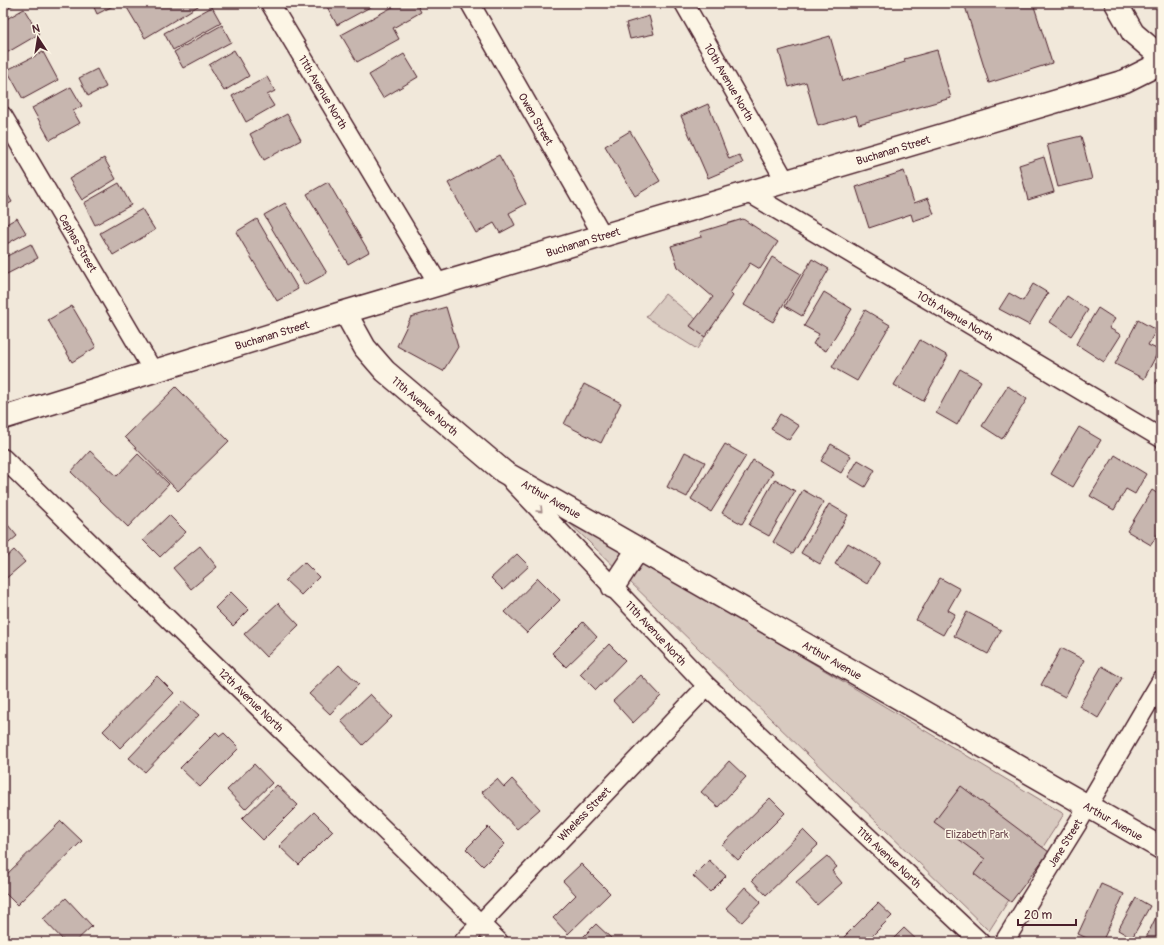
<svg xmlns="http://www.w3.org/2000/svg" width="1164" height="945" font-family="Pangolin,sans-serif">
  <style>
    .green { fill: #d8cac0; stroke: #917476 }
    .building { fill: #c7b6af; stroke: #4a1f2b }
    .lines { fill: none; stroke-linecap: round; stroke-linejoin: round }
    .minor-casing { stroke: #4a1f2b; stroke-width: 21 }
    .tertiary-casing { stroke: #4a1f2b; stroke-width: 25 }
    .minor { stroke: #fcf5e5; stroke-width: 18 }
    .tertiary { stroke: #fcf5e5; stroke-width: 22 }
    .oneway { stroke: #a38a88 }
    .labels { text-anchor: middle; stroke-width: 3; stroke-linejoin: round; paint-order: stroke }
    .street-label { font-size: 11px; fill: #4a1f2b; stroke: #fcf5e5 }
    .park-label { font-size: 11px; fill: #6e4a50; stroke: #fcf5e5 }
  </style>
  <rect width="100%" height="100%" fill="#f1e8da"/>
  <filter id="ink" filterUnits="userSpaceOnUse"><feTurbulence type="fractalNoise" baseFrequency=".025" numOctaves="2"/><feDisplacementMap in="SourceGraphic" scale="8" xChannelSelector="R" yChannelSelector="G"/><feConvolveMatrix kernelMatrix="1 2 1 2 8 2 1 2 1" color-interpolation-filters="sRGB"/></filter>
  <g filter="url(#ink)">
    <path class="green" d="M665 294 696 319 690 326 705 337 697 349 646 317Z
      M554 508 1064 814 989 931Z"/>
    <path class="building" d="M3 3H17L3 11Z
      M92 3H114L115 5 97 14Z
      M132 3H203L145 38 126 6Z
      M325 3H373L374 5 337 25Z
      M400 3H416L421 12 393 28 399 39 357 62 341 35Z
      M964 3H1033L1052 63 989 83Z
      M212 7 221 23 173 50 164 33Z
      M24 9 39 34 3 55V21Z
      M649 16 654 34 630 39 626 23Z
      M222 25 231 42 183 68 174 52Z
      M830 36 843 81 905 62 904 59 937 50 951 98 859 124 856 115 818 126 806 82 789 87 779 51Z
      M234 50 249 76 224 91 209 65Z
      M43 52 58 80 23 99 7 70Z
      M404 54 418 77 383 98 369 75Z
      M97 69 106 87 88 96 79 78Z
      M267 77 275 91 267 95 274 106 246 122 232 96Z
      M71 87 82 106 73 111 80 123 50 140 32 108Z
      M708 104 729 159 739 155 743 163 708 178 681 116Z
      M287 114 301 140 264 160 250 134Z
      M630 131 660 181 635 196 605 146Z
      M1081 136 1092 179 1058 187 1047 144Z
      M499 155 526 204 509 213 515 225 500 233 494 223 476 233 448 183Z
      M1044 157 1054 192 1028 200 1019 165Z
      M104 158 116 179 82 200 69 179Z
      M904 171 914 203 928 198 934 214 913 221 911 214 869 228 856 187Z
      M328 182 369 252 348 264 307 194Z
      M119 183 131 205 95 225 84 203Z
      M3 186 12 202 3 207Z
      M285 203 327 273 305 285 264 215Z
      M142 209 155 230 113 255 100 233Z
      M17 218 26 233 3 246V226Z
      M257 219 298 289 277 301 236 232Z
      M743 219 778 242 760 269 750 263 730 293 733 296 705 337 690 326 713 297 678 267 671 246 701 237 700 232Z
      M31 244 38 258 3 276V258Z
      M772 257 801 274 773 322 744 305Z
      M812 259 829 269 802 316 785 306Z
      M1033 284 1048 293 1029 325 999 309 1009 293 1023 301Z
      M824 292 852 309 826 351 813 344 819 334 804 326Z
      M1067 296 1088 310 1071 336 1050 322Z
      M72 306 96 347 72 362 48 320Z
      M446 307 458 347 443 371 397 346 411 317Z
      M1098 308 1115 319 1109 328 1121 335 1104 362 1076 344Z
      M865 310 890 325 857 381 832 367Z
      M1138 320 1156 330 1148 345 1159 350 1144 379 1115 364Z
      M920 340 948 356 923 401 894 385Z
      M960 369 981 381 957 425 936 413Z
      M1161 374V386L1156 383Z
      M584 384 621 403 601 443 564 424Z
      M1008 386 1027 399 1002 439 982 426Z
      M176 387 229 441 178 491 125 437Z
      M780 414 799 426 789 440 771 429Z
      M1079 427 1101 440 1073 487 1051 474Z
      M725 444 746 456 711 512 691 499Z
      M831 444 851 456 841 473 821 461Z
      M90 451 117 476 138 454 169 484 128 527 71 472Z
      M685 452 705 462 687 497 667 487Z
      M1115 455 1146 474 1135 494 1126 489 1114 510 1090 496Z
      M753 460 773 472 742 524 722 513Z
      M858 460 875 470 865 487 848 477Z
      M775 479 795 491 769 536 749 525Z
      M803 490 824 502 793 554 773 542Z
      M1152 490 1161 496V528L1151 545 1127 531Z
      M829 504 848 515 820 564 801 553Z
      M169 515 186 532 160 557 143 540Z
      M3 519 17 536 3 548Z
      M848 543 880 562 867 584 835 564Z
      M200 546 217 567 191 589 173 568Z
      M14 550 25 562 3 581V560Z
      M517 554 529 566 503 590 491 578Z
      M304 562 319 577 301 595 285 580Z
      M538 578 560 600 527 633 505 612Z
      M940 578 960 589 948 610 955 614 943 635 916 620Z
      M231 592 249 610 233 626 215 608Z
      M278 603 299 625 266 657 244 634Z
      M967 612 1001 630 988 654 954 636Z
      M583 622 597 637 566 667 552 653Z
      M609 644 625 660 596 690 580 674Z
      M1061 648 1084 660 1065 697 1041 685Z
      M339 665 359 684 330 714 309 694Z
      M1102 666 1122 678 1098 718 1079 706Z
      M641 675 661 696 633 723 613 701Z
      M157 676 174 693 120 748 103 731Z
      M370 694 392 717 363 745 341 721Z
      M183 701 199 715 145 772 129 758Z
      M216 732 220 736 224 733 239 748 200 787 180 768Z
      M729 761 746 777 718 807 701 792Z
      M254 764 272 783 245 809 227 790Z
      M497 779 504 787 512 779 540 809 517 829 482 792Z
      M277 785 298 805 263 840 242 819Z
      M961 786 1049 852 1011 902 974 874 985 859 934 822Z
      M770 798 785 813 738 860 722 845Z
      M314 812 333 831 299 865 279 846Z
      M61 821 82 841 17 905 3 891V878Z
      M488 827 505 844 483 866 466 849Z
      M803 830 818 845 766 895 752 880Z
      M827 856 837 867 832 871 842 883 817 905 796 882Z
      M709 860 726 876 710 892 693 876Z
      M581 864 610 893 568 934 553 918 576 895 563 881Z
      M1101 884 1124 894 1102 942H1095L1078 934Z
      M745 887 761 902 742 922 726 908Z
      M66 898 92 926 75 942H65L43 919Z
      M1136 898 1150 906 1132 938 1118 930Z
      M878 903 892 916 866 942H839Z
      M1157 915 1161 917V942H1144Z
      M596 924 612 939 609 942H578Z
      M904 928 919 942H890Z"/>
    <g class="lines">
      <defs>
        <path id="minor" d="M270 3 439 285
          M470 3 603 236
          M684 3 786 182
          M3 116 153 371
          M749 193 1161 438
          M3 458 499 942
          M512 481 707 686 980 942
          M463 942 707 686
          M1004 942 1079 821 1161 681"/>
        <path id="tertiary" d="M1116 3 1133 33 1161 57
          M345 312 365 348 385 371 504 472 1161 848
          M3 418 345 312 1125 81 1161 63
          M613 587 638 549"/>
      </defs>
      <use href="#minor" class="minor-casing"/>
      <use href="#tertiary" class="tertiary-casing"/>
      <use href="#minor" class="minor"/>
      <use href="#tertiary" class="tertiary"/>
    </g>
    <defs><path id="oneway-chevron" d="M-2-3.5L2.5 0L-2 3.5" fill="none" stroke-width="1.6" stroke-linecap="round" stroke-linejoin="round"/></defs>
    <use class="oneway" href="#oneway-chevron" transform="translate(540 510) rotate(46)"/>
  </g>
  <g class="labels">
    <g class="street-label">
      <text transform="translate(729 82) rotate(60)" y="4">10th Avenue North</text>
      <text transform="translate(323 92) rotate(59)" y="4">11th Avenue North</text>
      <text transform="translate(536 119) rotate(60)" y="4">Owen Street</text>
      <text transform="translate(893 150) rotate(-17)" y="4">Buchanan Street</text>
      <text transform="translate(583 242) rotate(-17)" y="4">Buchanan Street</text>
      <text transform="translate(78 243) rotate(60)" y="4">Cephas Street</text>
      <text transform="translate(955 316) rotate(31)" y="4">10th Avenue North</text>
      <text transform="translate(272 335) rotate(-17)" y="4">Buchanan Street</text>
      <text transform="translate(425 406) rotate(41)" y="4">11th Avenue North</text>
      <text transform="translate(551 499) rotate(30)" y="4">Arthur Avenue</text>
      <text transform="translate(656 633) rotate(47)" y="4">11th Avenue North</text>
      <text transform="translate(832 660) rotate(30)" y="4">Arthur Avenue</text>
      <text transform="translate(251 700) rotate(44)" y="4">12th Avenue North</text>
      <text transform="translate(584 814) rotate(-46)" y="4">Wheless Street</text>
      <text transform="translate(1113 821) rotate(30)" y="4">Arthur Avenue</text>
      <text transform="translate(1065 843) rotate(-58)" y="4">Jane Street</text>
      <text transform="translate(889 857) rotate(43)" y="4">11th Avenue North</text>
    </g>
    <g class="park-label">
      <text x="977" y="838">Elizabeth Park</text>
    </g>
  </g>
  <rect width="1164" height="945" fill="none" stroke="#fcf5e5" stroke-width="16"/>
  <rect x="8" y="8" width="1148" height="929" fill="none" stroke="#4a1f2b" stroke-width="1.5" filter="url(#ink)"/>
  <g transform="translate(38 38) rotate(348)" stroke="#fcf5e5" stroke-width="3" paint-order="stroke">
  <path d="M0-3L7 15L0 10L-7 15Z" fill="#4a1f2b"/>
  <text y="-6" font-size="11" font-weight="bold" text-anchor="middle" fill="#4a1f2b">N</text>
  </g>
  <path d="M1018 919v6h58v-6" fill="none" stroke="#4a1f2b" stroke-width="2"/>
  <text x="1024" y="919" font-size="12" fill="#4a1f2b" stroke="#fcf5e5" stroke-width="3" paint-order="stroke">20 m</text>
</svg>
